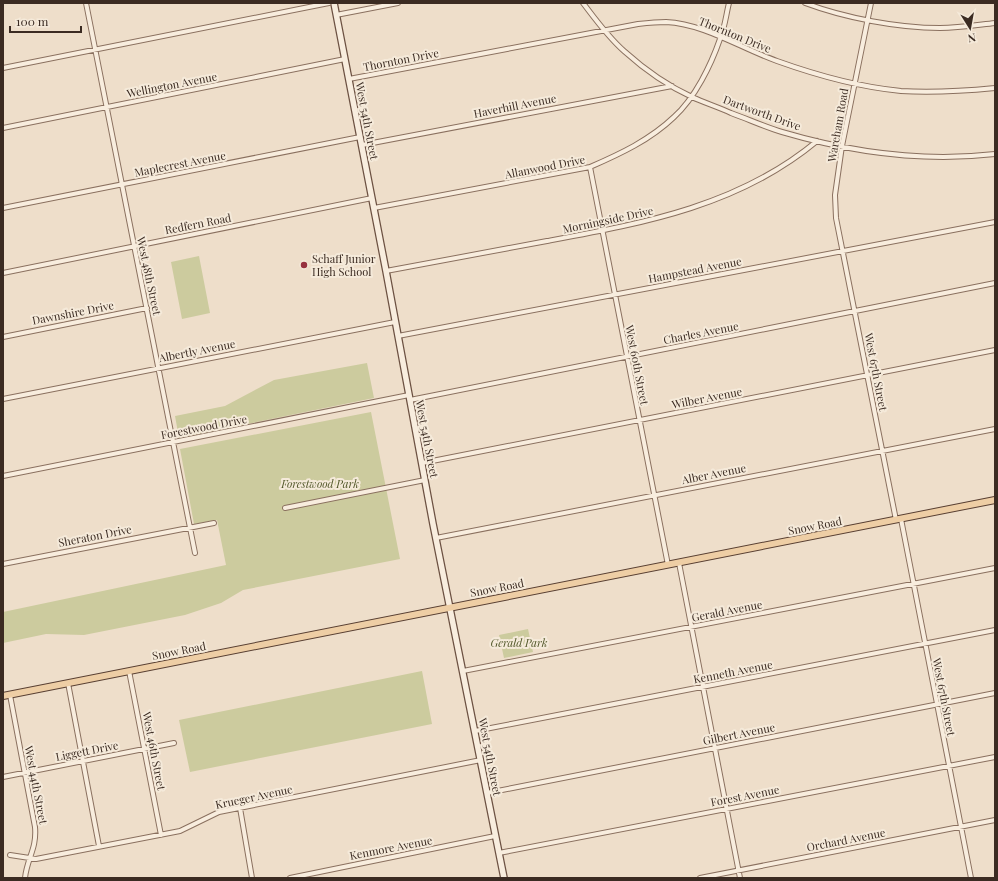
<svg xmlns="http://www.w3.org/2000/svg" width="998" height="881" font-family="'Playfair Display',serif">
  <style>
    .green { fill: #cccb9e }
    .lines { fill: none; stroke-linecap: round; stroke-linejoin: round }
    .street-casing { stroke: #8a705f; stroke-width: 6 }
    .secondary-casing { stroke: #6c5142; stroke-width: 8 }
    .primary-casing { stroke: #583f32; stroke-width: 8 }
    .street { stroke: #f8edde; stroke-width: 4 }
    .secondary { stroke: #f8edde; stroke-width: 5.5 }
    .primary { stroke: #eecea5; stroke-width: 6 }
    .poi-dot { fill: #97313f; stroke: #f5eada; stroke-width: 1.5 }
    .labels { text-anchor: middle; stroke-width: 4; stroke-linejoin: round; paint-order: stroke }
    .street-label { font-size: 11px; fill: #3b2b22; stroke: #f5eada }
    .poi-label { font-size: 11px; fill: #3b2b22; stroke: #f5eada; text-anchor: start }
    .park-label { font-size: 11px; font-style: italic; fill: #515729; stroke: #f5eada }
  </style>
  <rect width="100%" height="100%" fill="#eedeca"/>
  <path class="green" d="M199 256 210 313 182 319 171 262Z
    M367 363 374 398 179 438 175 416 225 406 274 380Z
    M371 412 400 559 243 590 221 603 185 615 84 635 46 634 3 643V612L226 565 217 520 194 524 180 449Z
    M528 629 533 652 504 658 499 635Z
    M422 671 432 724 190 772 179 720Z"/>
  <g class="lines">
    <defs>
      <path id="street" d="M86 3 195 553
        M583 3C596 20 608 37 624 51 644 69 668 86 692 97 705 103 718 107 731 113 748 119 765 127 782 132 850 152 925 162 995 154
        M805 3C845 18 898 28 940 28 959 28 977 25 995 23
        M871 3 842 146 835 195 836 218 896 520
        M336 15 398 3
        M3 68 329 3
        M349 79 638 24C647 23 657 22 666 22 705 24 740 48 777 61 816 75 859 87 901 91 932 93 964 91 995 88
        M3 128 345 59
        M362 145 672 86
        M590 167 668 565
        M3 208 360 137
        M374 208 590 167C620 154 650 140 674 117 695 98 711 65 720 39 725 27 726 15 729 3
        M386 271C440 261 494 251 547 241 644 223 739 206 817 141
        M3 273 372 198
        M398 336 995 222
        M3 337 147 308
        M3 399 395 322
        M410 400 995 283
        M422 463 995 350
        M3 476 409 395
        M285 508 425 480
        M901 519 971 878
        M436 538 995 429
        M679 563 740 878
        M3 564 214 523
        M129 671 161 835
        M463 671 995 568
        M68 683 99 846
        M10 695 35 827C37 849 27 858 25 878
        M475 731 995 630
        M3 777 174 743
        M487 793 995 693
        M240 808 252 878
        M499 853 995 757
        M10 855 36 859 180 831 219 812 481 760
        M290 878 495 836
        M700 878 995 820"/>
      <path id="secondary" d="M334 3 386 271 433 524 504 878"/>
      <path id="primary" d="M3 696 995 500"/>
    </defs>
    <use href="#street" class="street-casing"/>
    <use href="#secondary" class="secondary-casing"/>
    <use href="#primary" class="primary-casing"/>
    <use href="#street" class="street"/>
    <use href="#secondary" class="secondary"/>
    <use href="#primary" class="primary"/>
  </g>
  <circle class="poi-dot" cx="304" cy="265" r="4"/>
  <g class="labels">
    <g class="street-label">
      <text transform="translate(735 35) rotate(22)" y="4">Thornton Drive</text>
      <text transform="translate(401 60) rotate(-11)" y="4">Thornton Drive</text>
      <text transform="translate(172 85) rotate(-11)" y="4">Wellington Avenue</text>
      <text transform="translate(515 106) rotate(-11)" y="4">Haverhill Avenue</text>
      <text transform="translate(762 113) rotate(20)" y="4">Dartworth Drive</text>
      <text transform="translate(367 121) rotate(79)" y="4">West 54th Street</text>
      <text transform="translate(838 125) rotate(-80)" y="4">Wareham Road</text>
      <text transform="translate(180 164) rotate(-11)" y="4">Maplecrest Avenue</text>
      <text transform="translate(545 167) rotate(-11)" y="4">Allanwood Drive</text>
      <text transform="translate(608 220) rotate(-12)" y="4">Morningside Drive</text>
      <text transform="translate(198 224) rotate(-11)" y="4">Redfern Road</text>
      <text transform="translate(695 270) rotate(-11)" y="4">Hampstead Avenue</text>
      <text transform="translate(149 276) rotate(78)" y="4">West 48th Street</text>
      <text transform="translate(73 313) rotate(-11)" y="4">Dawnshire Drive</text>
      <text transform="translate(701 333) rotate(-11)" y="4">Charles Avenue</text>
      <text transform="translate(197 351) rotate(-11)" y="4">Albertly Avenue</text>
      <text transform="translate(637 365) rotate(79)" y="4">West 60th Street</text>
      <text transform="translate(876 372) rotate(79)" y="4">West 67th Street</text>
      <text transform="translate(707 398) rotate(-11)" y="4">Wilber Avenue</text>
      <text transform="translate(204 427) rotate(-11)" y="4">Forestwood Drive</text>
      <text transform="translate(427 439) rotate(79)" y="4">West 54th Street</text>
      <text transform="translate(714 474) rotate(-11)" y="4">Alber Avenue</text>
      <text transform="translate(815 526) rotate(-11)" y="4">Snow Road</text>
      <text transform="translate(95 536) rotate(-11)" y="4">Sheraton Drive</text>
      <text transform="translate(497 588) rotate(-11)" y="4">Snow Road</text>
      <text transform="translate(727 611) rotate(-11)" y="4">Gerald Avenue</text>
      <text transform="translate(179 651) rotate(-11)" y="4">Snow Road</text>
      <text transform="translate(733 672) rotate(-11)" y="4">Kenneth Avenue</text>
      <text transform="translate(944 697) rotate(79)" y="4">West 67th Street</text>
      <text transform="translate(739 734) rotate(-11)" y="4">Gilbert Avenue</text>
      <text transform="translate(87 751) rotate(-11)" y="4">Liggett Drive</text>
      <text transform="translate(154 751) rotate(79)" y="4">West 46th Street</text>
      <text transform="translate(490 757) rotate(79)" y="4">West 54th Street</text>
      <text transform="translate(36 785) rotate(79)" y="4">West 44th Street</text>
      <text transform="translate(745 796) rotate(-11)" y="4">Forest Avenue</text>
      <text transform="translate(254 797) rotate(-12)" y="4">Krueger Avenue</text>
      <text transform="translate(846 840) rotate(-11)" y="4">Orchard Avenue</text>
      <text transform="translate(391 848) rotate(-11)" y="4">Kenmore Avenue</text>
    </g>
    <g class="poi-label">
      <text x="312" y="263">Schaff Junior<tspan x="312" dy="13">High School</tspan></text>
    </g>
    <g class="park-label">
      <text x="320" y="488">Forestwood Park</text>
      <text x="519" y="647">Gerald Park</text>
    </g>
  </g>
  <rect width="998" height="881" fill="none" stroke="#3b2b22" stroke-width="8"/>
  <g transform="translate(970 28) rotate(169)" stroke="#f5eada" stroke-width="3" paint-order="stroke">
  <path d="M0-3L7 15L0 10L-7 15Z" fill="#3b2b22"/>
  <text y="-6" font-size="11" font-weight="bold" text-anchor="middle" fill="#3b2b22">N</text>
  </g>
  <path d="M10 26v6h71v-6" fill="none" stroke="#3b2b22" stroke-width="2"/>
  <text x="16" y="26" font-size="12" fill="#3b2b22" stroke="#f5eada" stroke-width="3" paint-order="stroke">100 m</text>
</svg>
